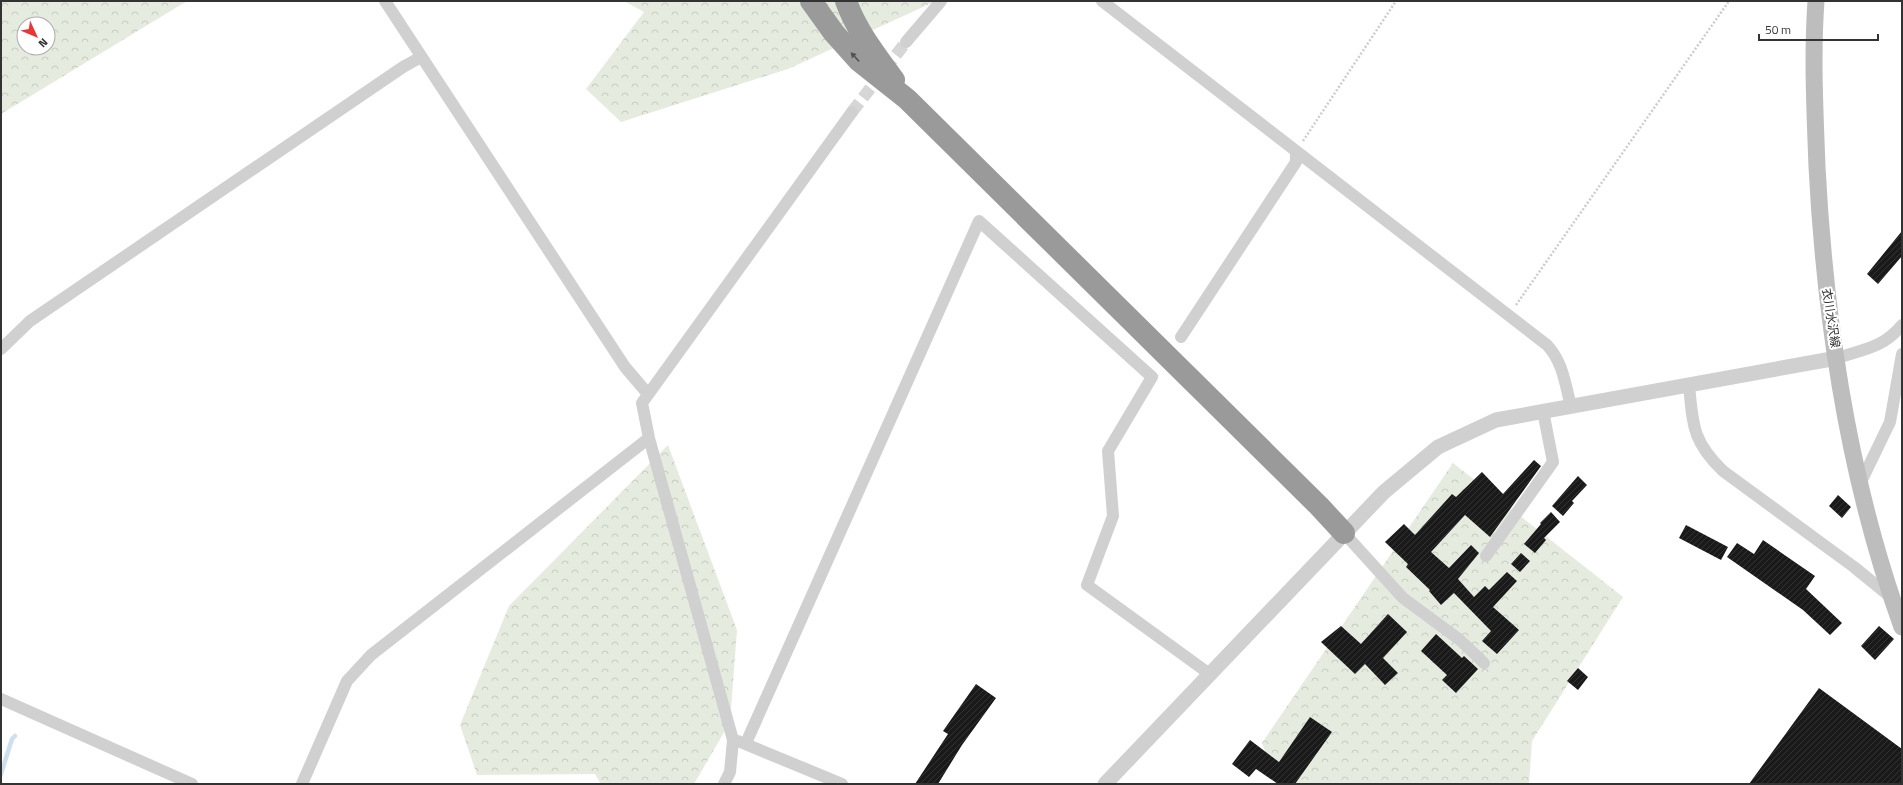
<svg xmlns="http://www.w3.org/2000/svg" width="1903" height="785" font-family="'Titillium Web','Noto Sans JP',sans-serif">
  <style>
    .forest { fill: url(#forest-crowns); fill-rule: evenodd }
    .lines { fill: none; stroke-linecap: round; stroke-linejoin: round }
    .stream { stroke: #cedfee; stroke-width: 4.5 }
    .building { fill: url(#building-hatch) }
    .minor-tunnel { stroke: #d6d6d6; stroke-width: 12; stroke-dasharray: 12 6; stroke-linecap: butt }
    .path { stroke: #cdcdcd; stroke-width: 2.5; stroke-dasharray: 2 2; stroke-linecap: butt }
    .minor { stroke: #d0d0d0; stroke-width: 12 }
    .tertiary { stroke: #d0d0d0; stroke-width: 15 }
    .secondary { stroke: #bdbdbd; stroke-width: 17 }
    .motorway { stroke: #9a9a9a; stroke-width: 22 }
    .oneway { fill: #525252 }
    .labels { text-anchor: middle; stroke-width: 4; stroke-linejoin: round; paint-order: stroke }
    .street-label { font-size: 12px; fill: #333; stroke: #fff }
  </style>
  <defs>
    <pattern id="forest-crowns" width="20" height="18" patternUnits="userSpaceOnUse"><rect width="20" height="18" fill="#e5ecdf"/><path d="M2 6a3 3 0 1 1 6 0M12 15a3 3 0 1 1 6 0" fill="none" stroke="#c5cbc0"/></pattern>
    <pattern id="building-hatch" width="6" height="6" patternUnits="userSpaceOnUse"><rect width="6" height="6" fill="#1a1a1a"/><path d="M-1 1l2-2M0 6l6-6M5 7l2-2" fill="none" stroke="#333"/></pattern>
  </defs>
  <rect width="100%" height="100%" fill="#fff"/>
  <path class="forest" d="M1 1H187L1 114ZM24 24H48V48H24Z
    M624 1H936L788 69 621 122 586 89 644 12Z
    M668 445 737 630 730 722 694 784H601L595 774 477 775 460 725 509 606Z
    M1453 463 1623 597 1532 741 1529 784H1276L1262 743Z"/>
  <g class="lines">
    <path class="stream" d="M1 774 12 739 15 736"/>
  </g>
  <path class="building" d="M1902 231V256L1878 284 1867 274Z
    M1534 460 1541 466 1490 537 1465 515 1431 552 1449 568 1471 545 1479 553 1458 579 1474 597 1485 586 1489 590 1507 572 1517 581 1493 607 1519 630 1497 654 1482 641 1491 631 1454 593 1441 605 1429 591 1430 590 1406 567 1408 564 1385 542 1404 524 1415 535 1452 494 1456 497 1482 472 1503 494Z
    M1578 476 1587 485 1572 501 1574 503 1563 516 1552 506Z
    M1838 495 1851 507 1842 518 1829 506Z
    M1551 512 1560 522 1544 538 1546 540 1535 553 1524 544 1541 524 1540 523Z
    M1686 525 1728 547 1721 560 1679 538Z
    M1763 540 1815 576 1806 589 1842 623 1830 635 1803 610 1727 557 1737 543 1754 554Z
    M1521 553 1530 561 1520 572 1511 564Z
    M1388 614 1407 632 1383 658 1398 673 1385 685 1365 664 1355 674 1321 642 1341 626 1361 644Z
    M1879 626 1894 639 1875 660 1861 646Z
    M1436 634 1462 658 1464 656 1478 669 1456 693 1442 680 1447 675 1421 651Z
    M1578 668 1588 677 1578 690 1567 681Z
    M976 684 996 698 962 745 938 784H915L948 734 943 731Z
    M1819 688 1902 749V784H1749Z
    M1310 717 1332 732 1295 784H1278L1256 769 1249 777 1232 764 1250 740 1279 762Z"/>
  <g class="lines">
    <path class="minor-tunnel" d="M852 112 906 42"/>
    <path class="path" d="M1303 141 1396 1
      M1516 305 1729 1"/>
    <path class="minor" d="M385 1 625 367 648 394
      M1102 1 1547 345C1563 362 1565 384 1571 406
      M906 42 941 1
      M1181 337 1296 162V152
      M1 349 30 321 403 67 421 57
      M1837 358C1864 349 1883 348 1902 325
      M1689 385C1693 425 1692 441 1723 471L1854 567 1892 598
      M1860 484 1890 422 1902 354
      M1344 533 1403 598 1460 640 1484 663
      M1486 556 1553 462 1543 411
      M1 699 192 784
      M738 741 842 784
      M746 743 979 221 1152 377 1108 451 1113 516 1087 585 1211 675
      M302 784 347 681 371 655 649 438
      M724 784 730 772 733 740 649 438 642 403 852 112"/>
    <path class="tertiary" d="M1105 784 1384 492 1438 447 1496 420 1837 358"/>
    <path class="secondary" d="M1816 1C1812 57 1815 111 1817 167 1825 321 1849 481 1902 627"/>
    <path class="motorway" d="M811 1 834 33 859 61 907 99 1319 506 1344 533
      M846 1C856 30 876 55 894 80"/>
  </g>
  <defs><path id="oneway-solid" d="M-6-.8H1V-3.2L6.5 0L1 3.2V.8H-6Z"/></defs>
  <use class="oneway" href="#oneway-solid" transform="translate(855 57) rotate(-133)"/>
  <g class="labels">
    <g class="street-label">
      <text transform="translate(1831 318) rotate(81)" y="4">衣川水沢線</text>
    </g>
  </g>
  <rect width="1903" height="785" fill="none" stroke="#333333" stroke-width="4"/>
  <g transform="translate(36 36) rotate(134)"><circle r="19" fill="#ffffff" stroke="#adadad"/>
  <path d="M0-3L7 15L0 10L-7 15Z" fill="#e93736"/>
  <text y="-6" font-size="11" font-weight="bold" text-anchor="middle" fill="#333333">N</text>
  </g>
  <path d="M1759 34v6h119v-6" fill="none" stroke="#333333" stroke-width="2"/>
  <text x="1765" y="34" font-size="12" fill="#333333" stroke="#ffffff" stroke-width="3" paint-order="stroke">50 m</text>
</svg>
